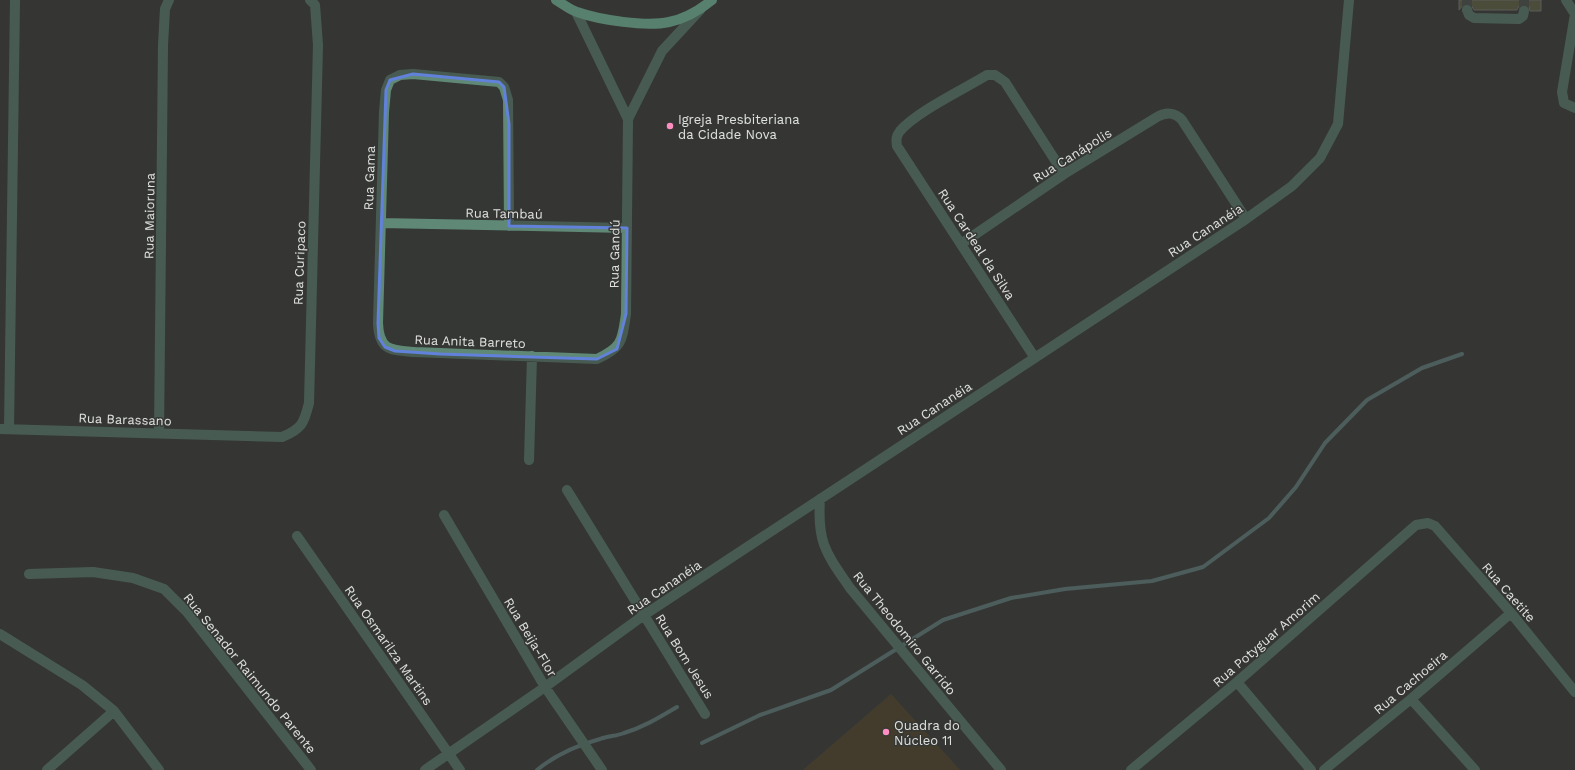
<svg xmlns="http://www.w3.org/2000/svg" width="1575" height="770" font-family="'Work Sans',sans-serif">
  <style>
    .green { fill: #564424 }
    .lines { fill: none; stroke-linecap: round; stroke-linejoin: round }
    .stream { stroke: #688c8b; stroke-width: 4 }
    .building { fill: #666641; stroke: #878784 }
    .minor-tunnel { stroke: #4f504e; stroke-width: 10; stroke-dasharray: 10 5; stroke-linecap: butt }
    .minor { stroke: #608876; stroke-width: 10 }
    .major { stroke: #84d9b5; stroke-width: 10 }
    .marked { fill: none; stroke: #6181da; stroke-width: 3; stroke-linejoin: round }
    .poi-dot { fill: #fd8ebf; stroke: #353734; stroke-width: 1.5 }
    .labels { text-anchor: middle; stroke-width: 3; stroke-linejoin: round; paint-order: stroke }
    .poi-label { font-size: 13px; fill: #e0e1df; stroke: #353734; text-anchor: start }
    .street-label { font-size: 13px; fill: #e0e1df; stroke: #353734 }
  </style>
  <rect width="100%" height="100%" fill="#353734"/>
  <path class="green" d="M891 694 960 770H803Z"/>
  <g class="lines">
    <path class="stream" d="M702 743 760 715 831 690 943 620 1011 598 1065 589 1152 581 1203 567 1269 518 1296 487 1325 443 1367 400 1422 368 1462 354
      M537 770C554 756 578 745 600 739 608 736 617 736 624 733 644 727 660 717 677 707"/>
  </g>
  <path class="building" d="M1459 0H1541V11H1530L1529 6 1525 5 1519 6 1517 10H1474L1471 5 1468 4 1462 6 1459 10Z"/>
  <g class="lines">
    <path class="minor-tunnel" d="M1467 0V10
      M1524 0V11"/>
    <path class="minor" d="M1566 0 1575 14 1562 92 1564 103 1575 108
      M1467 10 1469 15 1474 18 1519 19 1523 16 1524 11
      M628 119 662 51 700 10
      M381 223 627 228
      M509 226 508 100 504 87 499 82 413 74 400 75 390 80 386 90 384 112 378 323C379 351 391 350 415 352L597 359C623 347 622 340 626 314L628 119 576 12
      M961 244 1064 174 1157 117C1166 112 1175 112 1182 120L1246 219
      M1035 358 897 146C896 140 896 136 900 131 916 112 964 89 987 75H995L1005 82 1064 174
      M0 429 282 437C302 429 304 423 309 403L318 45 315 5 310 0
      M9 429 15 0
      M159 433 163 45 165 9 169 0
      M529 460 532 356
      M567 490 705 714
      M820 499C817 543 826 553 850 588L1001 770
      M444 515 545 687 602 770
      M297 536 460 770
      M29 574 93 572 133 578 164 589 187 612 311 770
      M0 634 82 685 114 711 159 770
      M1237 682 1311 770
      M1411 699 1475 770
      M47 770 114 711
      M425 770 545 687 644 615 1246 219 1292 186 1320 158 1338 124 1349 0
      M1131 770 1237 682 1416 525 1428 523 1435 526 1511 613 1575 692
      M1324 770 1411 699 1511 613"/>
    <path class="major" d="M556 0C563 4 570 10 577 12 600 20 646 27 669 22 684 19 700 10 712 0"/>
  </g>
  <path d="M0 0H1575V770H0ZM413 74 499 82 504 87 509 124V226L627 228 626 314 617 349 597 359 440 354 395 351 385 347 379 338 378 323 386 90 390 80Z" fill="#353734" fill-opacity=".55" fill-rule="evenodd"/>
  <path class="marked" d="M413 74 499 82 504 87 509 124V226L627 228 626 314 617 349 597 359 440 354 395 351 385 347 379 338 378 323 386 90 390 80Z"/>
  <g class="poi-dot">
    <circle cx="670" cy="126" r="4"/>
    <circle cx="886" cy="732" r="4"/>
  </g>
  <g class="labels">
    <g class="poi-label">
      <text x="678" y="124">Igreja Presbiteriana<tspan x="678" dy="15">da Cidade Nova</tspan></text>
      <text x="894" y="730">Quadra do<tspan x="894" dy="15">Núcleo 11</tspan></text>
    </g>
    <g class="street-label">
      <text transform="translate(1072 155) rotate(-32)" y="5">Rua Canápolis</text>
      <text transform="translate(369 178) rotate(-88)" y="5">Rua Gama</text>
      <text transform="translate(504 213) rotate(1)" y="5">Rua Tambaú</text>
      <text transform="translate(149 216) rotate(-89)" y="5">Rua Maioruna</text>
      <text transform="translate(1205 230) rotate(-33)" y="5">Rua Cananéia</text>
      <text transform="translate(977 244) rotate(57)" y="5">Rua Cardeal da Silva</text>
      <text transform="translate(614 254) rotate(-89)" y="5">Rua Gandú</text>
      <text transform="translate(299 263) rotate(-88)" y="5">Rua Curipaco</text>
      <text transform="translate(470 341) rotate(2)" y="5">Rua Anita Barreto</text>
      <text transform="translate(934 408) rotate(-33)" y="5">Rua Cananéia</text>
      <text transform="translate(125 419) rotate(2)" y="5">Rua Barassano</text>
      <text transform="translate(664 587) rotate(-34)" y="5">Rua Cananéia</text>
      <text transform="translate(1509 592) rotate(49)" y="5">Rua Caetite</text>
      <text transform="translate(905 633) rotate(51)" y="5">Rua Theodomiro Garrido</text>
      <text transform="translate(531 637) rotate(59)" y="5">Rua Beija-Flor</text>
      <text transform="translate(1266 639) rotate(-41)" y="5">Rua Potyguar Amorim</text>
      <text transform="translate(389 645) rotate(55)" y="5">Rua Osmarilza Martins</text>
      <text transform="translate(685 656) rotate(58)" y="5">Rua Bom Jesus</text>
      <text transform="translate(250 673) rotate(51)" y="5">Rua Senador Raimundo Parente</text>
      <text transform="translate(1410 682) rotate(-40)" y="5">Rua Cachoeira</text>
    </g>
  </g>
</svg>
